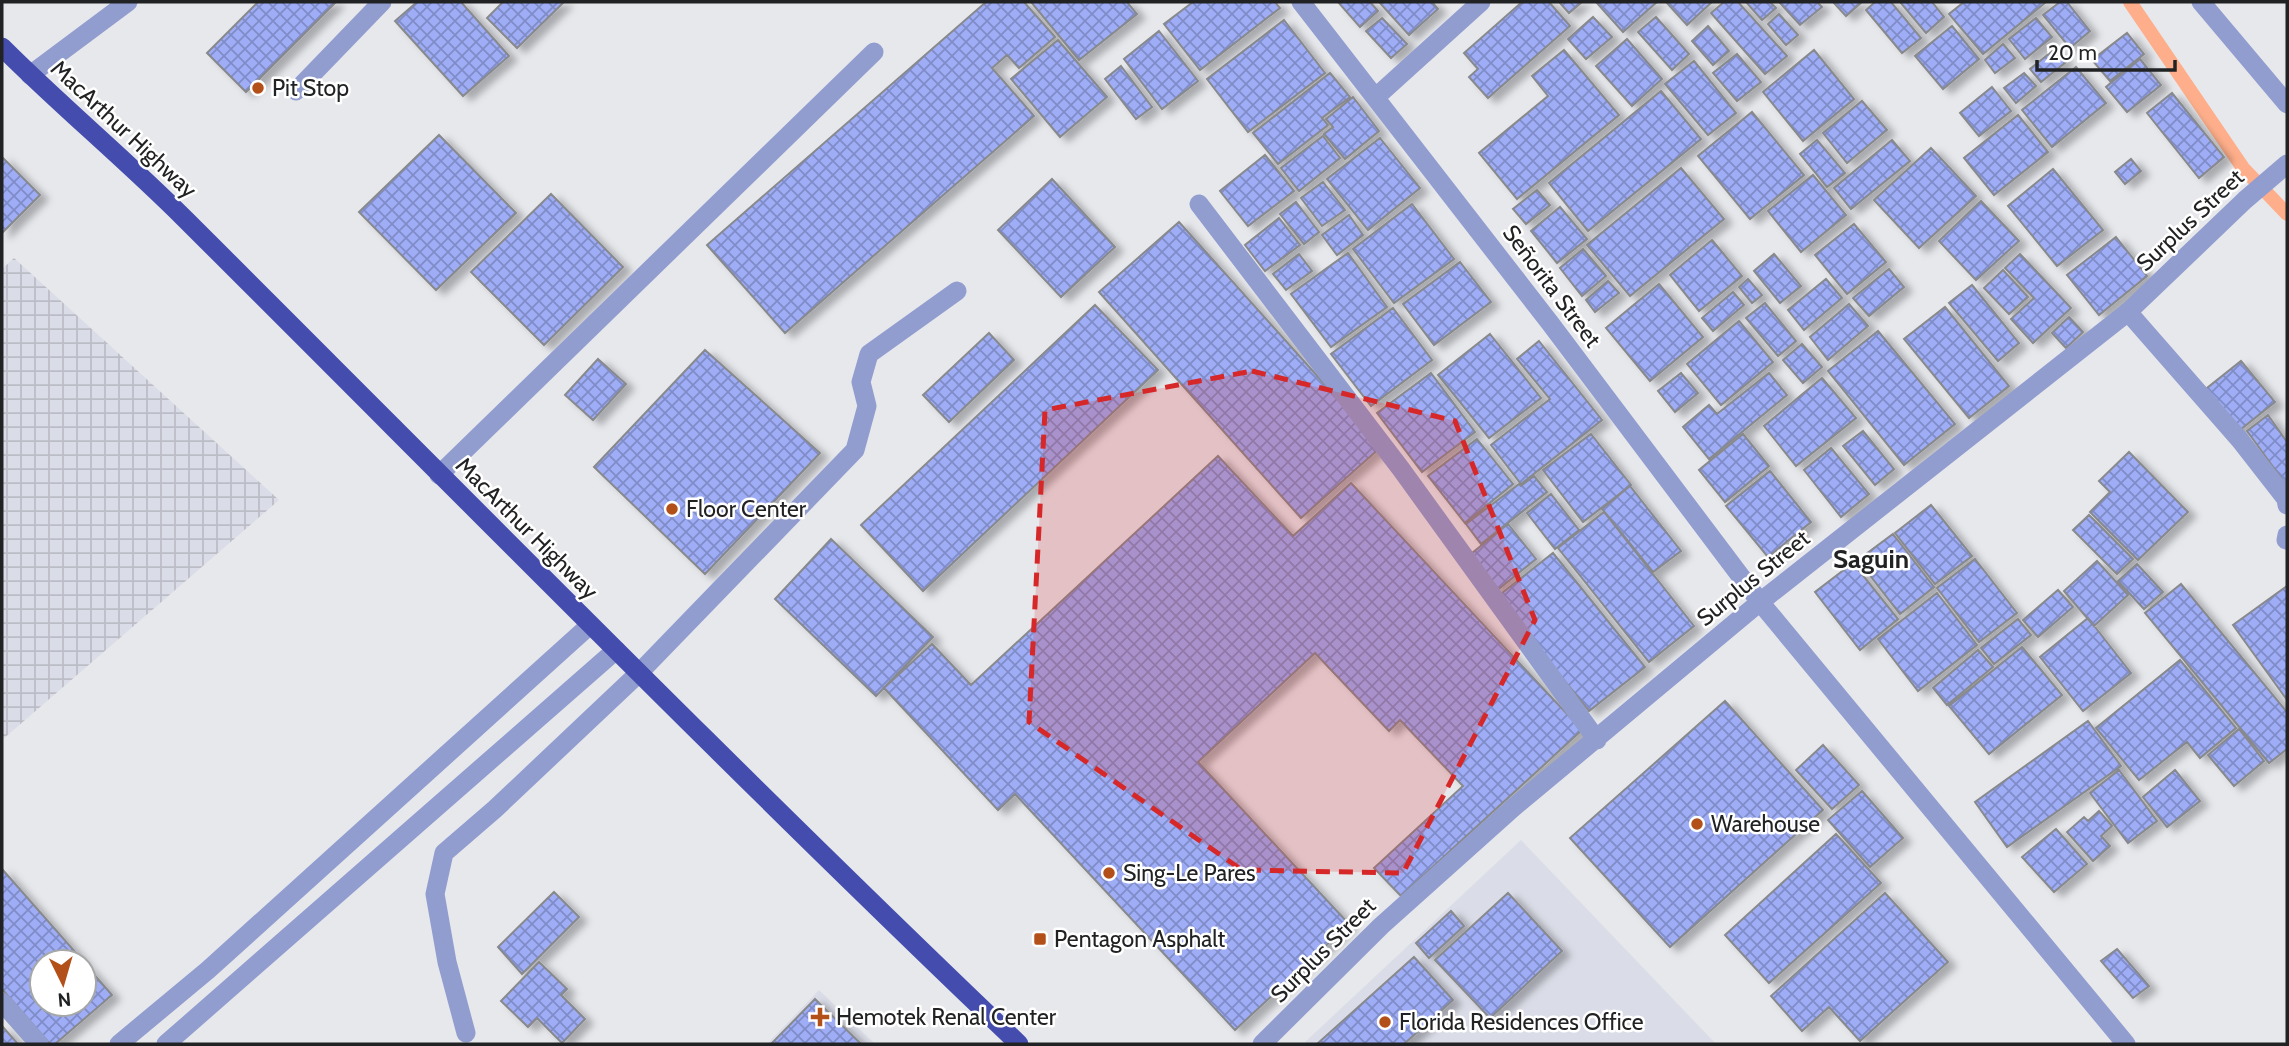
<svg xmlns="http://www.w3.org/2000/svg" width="2289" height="1046" font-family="Cabin,sans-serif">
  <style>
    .built { fill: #dadce7 }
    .industrial { fill: url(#industrial-grid) }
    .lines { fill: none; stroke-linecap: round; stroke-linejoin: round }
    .stream { stroke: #feae8a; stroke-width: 14 }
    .building { fill: url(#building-cross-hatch); stroke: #88898c; stroke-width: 2; filter: url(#shadow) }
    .service { stroke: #929dcf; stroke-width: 19 }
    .minor { stroke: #929dcf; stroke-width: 19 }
    .trunk { stroke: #444cae; stroke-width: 19 }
    .marked { fill: #d62828; fill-opacity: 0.2; stroke: #d62828; stroke-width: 5; stroke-dasharray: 14 9; stroke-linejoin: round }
    .poi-dot { fill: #b35019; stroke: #fff; stroke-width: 2.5 }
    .labels { text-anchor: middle; stroke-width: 5; stroke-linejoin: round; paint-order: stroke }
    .poi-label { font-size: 23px; fill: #212223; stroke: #fff; text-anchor: start }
    .street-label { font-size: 23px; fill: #212223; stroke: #fff }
    .quarter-label { font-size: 26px; font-weight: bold; fill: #212223; stroke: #fff }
  </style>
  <defs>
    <pattern id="industrial-grid" width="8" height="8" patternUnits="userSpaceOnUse" patternTransform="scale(1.75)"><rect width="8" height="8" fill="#dadce7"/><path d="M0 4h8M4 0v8" fill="none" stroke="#bbbcc6"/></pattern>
    <pattern id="building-cross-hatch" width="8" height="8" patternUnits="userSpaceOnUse" patternTransform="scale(1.75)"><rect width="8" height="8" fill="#9eadf6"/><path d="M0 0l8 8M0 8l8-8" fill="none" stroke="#808cc7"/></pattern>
    <filter id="shadow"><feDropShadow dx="8" dy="4.5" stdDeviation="3.5" flood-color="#0004"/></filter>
  </defs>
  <rect width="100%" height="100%" fill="#e7e8ec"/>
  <path class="built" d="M1521 840 1716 1044H1303Z
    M819 990 875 1044H767Z"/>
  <path class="industrial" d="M14 258 279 500 2 740V269Z"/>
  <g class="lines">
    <path class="stream" d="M2130 2 2243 168 2287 214"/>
  </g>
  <path class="building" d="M258 2H336L246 92 207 53Z
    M417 2H461L509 56 463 96 395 21Z
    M503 2H564L517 48 487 18Z
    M986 2H1024L1055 37 1019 68 1007 55 992 68 1034 116 785 333 707 245Z
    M1031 2H1127L1137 14 1079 60Z
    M1193 2H1275L1280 8 1200 70 1164 24Z
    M1338 2H1370L1378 11 1360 27Z
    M1379 2H1432L1438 9 1409 35Z
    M1522 2H1549L1570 26 1488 98 1469 77 1478 69 1464 53Z
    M1559 2H1582L1569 13Z
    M1596 2H1657L1623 32Z
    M1666 2H1712L1687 25Z
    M1724 2H1738L1787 56 1765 74 1711 13Z
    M1746 2H1770L1776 8 1762 20Z
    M1779 2H1817L1822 7 1800 25Z
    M1833 2H1862L1846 16Z
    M1875 2H1891L1921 38 1902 53 1866 10Z
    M1900 2H1932L1944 17 1926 33Z
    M1964 2H2046L1983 54 1949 14Z
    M2060 2H2067L2090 31 2070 48 2043 15Z
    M1779 14 1798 35 1786 45 1768 24Z
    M1593 17 1612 37 1586 59 1568 39Z
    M1656 17 1689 54 1672 70 1638 32Z
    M1382 18 1407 44 1391 58 1366 31Z
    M2036 18 2052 37 2025 59 2009 39Z
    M1284 20 1325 73 1248 132 1207 79Z
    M1708 26 1729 51 1713 65 1692 41Z
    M1952 26 1979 59 1943 89 1915 56Z
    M1159 31 1198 81 1162 109 1124 59Z
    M2127 33 2144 54 2110 81 2092 60Z
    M1627 39 1662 79 1632 106 1596 66Z
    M1058 40 1107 97 1060 137 1011 79Z
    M2003 44 2015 58 1995 73 1985 60Z
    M2055 49 2066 62 2041 82 2030 69Z
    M1564 50 1619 115 1517 199 1479 153 1548 96 1532 76Z
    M1814 50 1854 99 1803 141 1763 92Z
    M1737 54 1761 82 1737 101 1713 73Z
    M2140 59 2161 85 2127 112 2106 87Z
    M1694 61 1736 113 1708 135 1665 84Z
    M1121 66 1152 107 1136 119 1105 79Z
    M2076 67 2106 103 2052 147 2022 110Z
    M1330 73 1350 97 1322 118 1328 125 1278 164 1253 133Z
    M2024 73 2036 86 2016 103 2004 88Z
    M1992 87 2011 111 1979 136 1960 113Z
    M1661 91 1701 139 1588 231 1549 183Z
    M2172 93 2224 157 2199 178 2147 113Z
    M1353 97 1379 131 1345 159 1324 134 1333 127 1326 119Z
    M1862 101 1887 130 1847 163 1823 133Z
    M1752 112 1804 175 1750 219 1698 156Z
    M2018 115 2048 152 1994 195 1964 158Z
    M439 135 516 213 436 290 359 212Z
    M1323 136 1340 158 1299 191 1281 168Z
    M1380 138 1420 188 1368 230 1327 179Z
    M1817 140 1845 173 1827 187 1800 154Z
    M1892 140 1910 161 1851 209 1834 188Z
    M1931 148 1976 196 1919 248 1874 200Z
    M1265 155 1294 191 1248 226 1220 191Z
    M2 157 40 195 2 233Z
    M2131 159 2141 171 2125 184 2115 172Z
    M1681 168 1724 219 1630 296 1587 245Z
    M2053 169 2103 230 2057 266 2008 206Z
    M1813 175 1846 215 1801 252 1768 211Z
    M1052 179 1115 247 1061 297 998 230Z
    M1323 182 1345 210 1322 226 1301 198Z
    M1537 190 1550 205 1526 224 1513 209Z
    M551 194 623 267 544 345 471 272Z
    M1981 201 2019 241 1976 280 1939 241Z
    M1296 202 1319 232 1304 244 1280 214Z
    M1412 204 1454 259 1394 303 1353 249Z
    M1560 207 1587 239 1557 263 1531 231Z
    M1349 215 1363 235 1337 255 1322 235Z
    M1279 218 1300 245 1265 271 1245 245Z
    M1179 222 1381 447 1301 518 1099 292Z
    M1854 224 1886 262 1847 294 1815 255Z
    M2116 237 2147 276 2099 315 2067 275Z
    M1712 240 1742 276 1699 311 1670 275Z
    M1583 249 1606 276 1582 296 1560 268Z
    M1348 253 1387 307 1331 347 1291 294Z
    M1299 254 1312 271 1286 290 1273 274Z
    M1774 254 1801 286 1780 303 1754 271Z
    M2020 254 2071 308 2033 343 2011 319 2034 298 2005 268Z
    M1460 262 1491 302 1434 345 1403 304Z
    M1889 269 1904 287 1869 316 1853 298Z
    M2003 270 2028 297 2009 314 1984 288Z
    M1748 279 1762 295 1752 303 1739 287Z
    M1826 279 1842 298 1804 330 1788 310Z
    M1608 281 1619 293 1595 312 1586 300Z
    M1659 284 1703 337 1650 381 1606 328Z
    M1972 285 2019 343 1998 361 1949 303Z
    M1733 292 1744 305 1713 331 1702 318Z
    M1765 303 1796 341 1778 356 1746 318Z
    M1849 304 1868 326 1828 360 1810 337Z
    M1095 305 1158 370 923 591 861 525Z
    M1945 307 2009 386 1969 418 1904 339Z
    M1393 308 1432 360 1371 406 1331 354Z
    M2069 317 2083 332 2066 348 2052 333Z
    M1739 321 1773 362 1721 405 1687 364Z
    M1878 331 1955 424 1904 465 1828 371Z
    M989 333 1014 360 949 422 923 395Z
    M1490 334 1541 398 1489 438 1438 375Z
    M1539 341 1602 420 1521 484 1491 445 1550 399 1517 359Z
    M1802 344 1822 367 1803 383 1783 360Z
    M705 350 820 453 705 574 594 467Z
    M598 359 626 384 593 420 565 395Z
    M2241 361 2275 402 2236 433 2202 392Z
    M1431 373 1475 432 1422 472 1377 413Z
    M1681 373 1698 393 1675 412 1658 391Z
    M1769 373 1787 395 1709 459 1683 427 1709 405 1717 414Z
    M1822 378 1856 418 1796 466 1764 426Z
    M2268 415 2287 442V486L2247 431Z
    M1863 431 1894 469 1875 485 1843 446Z
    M1591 434 1631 485 1583 522 1543 470Z
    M1743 434 1769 466 1725 502 1699 470Z
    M1477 439 1513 484 1465 523 1428 476Z
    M1831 448 1869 494 1841 517 1804 470Z
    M2129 452 2188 512 2138 560 2090 512 2110 492 2099 481Z
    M1218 456 1293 536 1351 483 1582 730 1401 896 1374 868 1463 786 1400 720 1389 731 1315 653 1198 762 1349 924 1235 1030 1015 794 998 810 884 688 932 644 971 685Z
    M1770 471 1811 522 1768 557 1726 506Z
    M1534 476 1547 492 1481 544 1466 524 1519 484 1521 486Z
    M1630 486 1681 551 1653 572 1602 509Z
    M1551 494 1579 530 1555 549 1527 513Z
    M1931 505 1972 556 1935 584 1895 533Z
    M1604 512 1694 626 1649 662 1558 548Z
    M2089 515 2133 559 2117 574 2073 530Z
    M1508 524 1536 559 1495 592 1466 558Z
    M1893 534 1934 587 1900 614 1858 560Z
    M831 539 933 637 876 696 775 599Z
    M1553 553 1645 667 1589 711 1497 597Z
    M1975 559 2017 613 1979 642 1937 588Z
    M2097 561 2128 595 2094 626 2064 591Z
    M1853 563 1898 619 1860 650 1815 592Z
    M2137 564 2163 592 2144 609 2118 581Z
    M2181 584 2287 712V749L2269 763 2145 613Z
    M2287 586V700L2233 625Z
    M2058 590 2073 607 2038 637 2023 620Z
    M1937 593 1977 645 1918 691 1878 639Z
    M2088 618 2131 673 2083 711 2040 657Z
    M2018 619 2031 635 1994 664 1981 648Z
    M2022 647 2062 695 1989 754 1949 706Z
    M1978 650 1993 667 1947 705 1933 688Z
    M2180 660 2236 728 2200 758 2187 742 2139 780 2096 728Z
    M1725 701 1823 810 1670 947 1570 838Z
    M2088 721 2121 766 2007 847 1975 802Z
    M2239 729 2264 761 2234 786 2208 755Z
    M1823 745 1859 785 1832 809 1796 770Z
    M2119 770 2157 821 2128 843 2090 793Z
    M2175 770 2200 801 2167 827 2143 797Z
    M1862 791 1903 838 1870 867 1828 820Z
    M2099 811 2112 826 2101 836 2110 846 2093 861 2067 832 2084 817 2088 821Z
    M2056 829 2087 864 2054 892 2022 857Z
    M1836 834 1881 883 1769 983 1725 935Z
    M2 869 84 962H42V1004H84V963L112 995 55 1044H50L2 989Z
    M554 892 579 917 522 974 498 947Z
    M1508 893 1562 951 1490 1018 1435 960Z
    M1885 893 1948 962 1860 1041 1829 1007 1802 1031 1771 996Z
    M1451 911 1464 926 1429 958 1416 943Z
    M2117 949 2149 986 2133 998 2101 961Z
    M1414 957 1453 1000 1404 1044H1317Z
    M539 962 567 989 561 995 585 1019 562 1043 537 1018 528 1027 501 1001Z
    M815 999 861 1044H771Z
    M2 1026 18 1044H2Z"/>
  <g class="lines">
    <path class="service" d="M30 75 128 2
      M296 91 382 2
      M2128 312 2240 440 2286 499 2287 505
      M439 475 874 52
      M2286 540 2287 535
      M2 1002 39 1044
      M466 1033 447 962 435 894 444 853 495 809 639 673 855 450 867 406 861 382 869 354 957 291
      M119 1044 208 970 590 625
      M166 1044 616 650"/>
    <path class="minor" d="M1301 2 1550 323 1760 602 2126 1044
      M2201 2 2287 104
      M1376 97 1481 2
      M1199 204 1401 469 1597 740
      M1262 1044 1381 926 1514 807 1760 602 2128 312 2245 200 2287 164"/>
    <path class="trunk" d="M2 47C61 106 125 159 184 218 462 495 736 774 1019 1044"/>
  </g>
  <path class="marked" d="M1252 371 1455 421 1535 620 1403 873 1242 870 1029 722 1045 410Z"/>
  <g class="poi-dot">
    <circle cx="258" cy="88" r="7"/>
    <circle cx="672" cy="509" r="7"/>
    <circle cx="1697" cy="824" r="7"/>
    <circle cx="1109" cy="873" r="7"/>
    <rect x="1033" y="932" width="14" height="14" rx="3.5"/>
    <path d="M816.5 1006.5h7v7h7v7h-7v7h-7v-7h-7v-7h7z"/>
    <circle cx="1385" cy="1022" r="7"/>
  </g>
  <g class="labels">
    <g class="poi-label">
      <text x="272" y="96">Pit Stop</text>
      <text x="686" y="517">Floor Center</text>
      <text x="1711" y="832">Warehouse</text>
      <text x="1123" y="881">Sing-Le Pares</text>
      <text x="1054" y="947">Pentagon Asphalt</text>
      <text x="836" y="1025">Hemotek Renal Center</text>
      <text x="1399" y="1030">Florida Residences Office</text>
    </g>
    <g class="street-label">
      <text transform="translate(124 129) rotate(43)" y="8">MacArthur Highway</text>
      <text transform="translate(2190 220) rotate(-43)" y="8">Surplus Street</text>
      <text transform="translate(1552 286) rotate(53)" y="8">Señorita Street</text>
      <text transform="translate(527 528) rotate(45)" y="8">MacArthur Highway</text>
      <text transform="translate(1753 578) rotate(-39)" y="8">Surplus Street</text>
      <text transform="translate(1323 950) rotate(-45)" y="8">Surplus Street</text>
    </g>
    <g class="quarter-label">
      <text x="1871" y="568">Saguin</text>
    </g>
  </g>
  <rect width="2289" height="1046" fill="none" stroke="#212223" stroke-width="7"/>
  <g transform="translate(63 983) rotate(175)"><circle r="33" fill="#ffffff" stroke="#a6a7a7" stroke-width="2"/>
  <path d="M0-5L12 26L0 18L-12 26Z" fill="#b35019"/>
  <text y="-10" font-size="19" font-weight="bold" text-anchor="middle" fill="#212223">N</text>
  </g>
  <path d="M2037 60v10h138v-10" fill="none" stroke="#212223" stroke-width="3.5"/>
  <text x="2048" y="60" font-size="21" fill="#212223" stroke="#ffffff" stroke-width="5" paint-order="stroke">20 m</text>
</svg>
